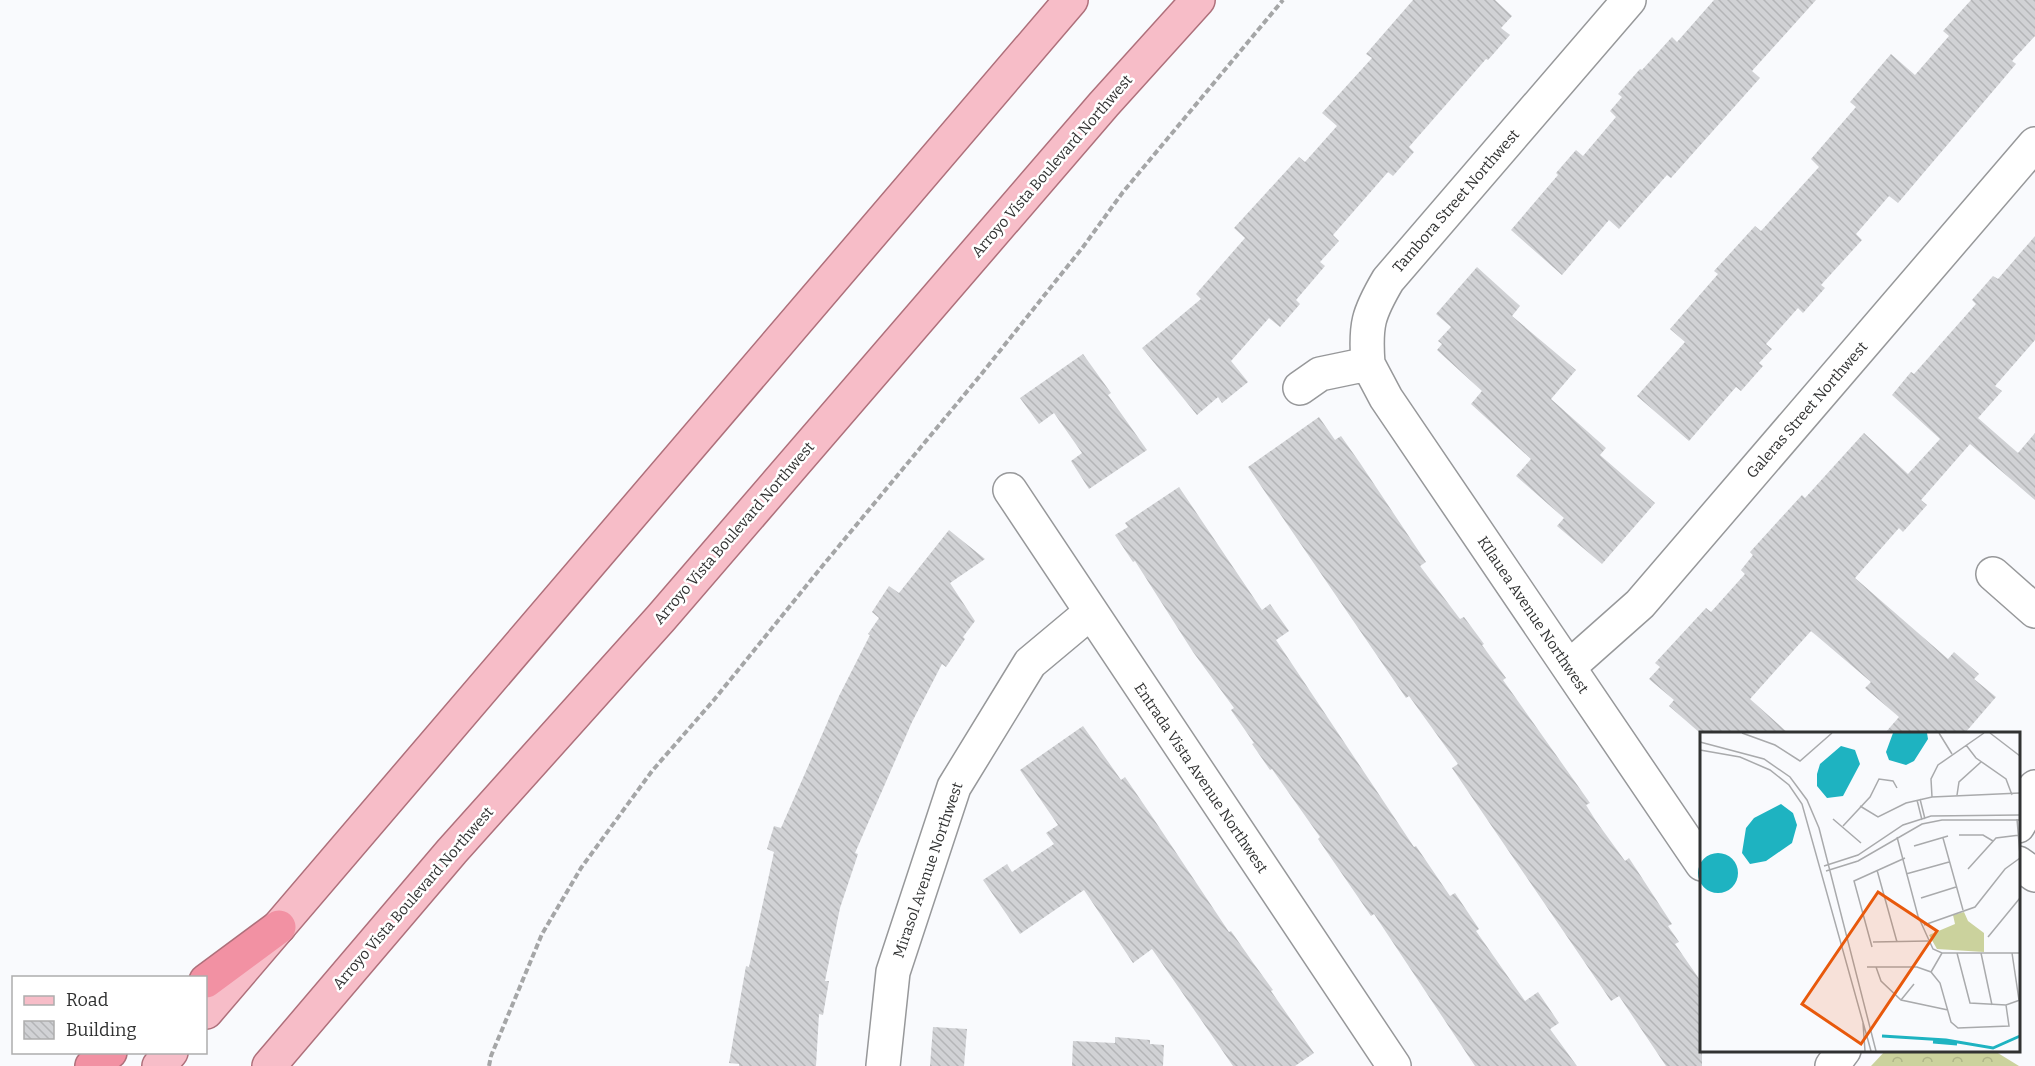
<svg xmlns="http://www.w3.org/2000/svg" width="2035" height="1066" font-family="Bitter,serif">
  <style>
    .park { fill: url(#park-crowns) }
    .building { fill: url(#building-back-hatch) }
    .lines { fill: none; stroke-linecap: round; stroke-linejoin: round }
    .minor-casing { stroke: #97989a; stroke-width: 36 }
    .major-casing { stroke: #ae707b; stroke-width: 36 }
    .highway-casing { stroke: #ae707b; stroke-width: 36 }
    .path { stroke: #a5a6a7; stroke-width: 4; stroke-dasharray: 6 3; stroke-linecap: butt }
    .minor { stroke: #fff; stroke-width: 33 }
    .major { stroke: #f7bdc8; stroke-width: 33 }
    .highway { stroke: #f291a3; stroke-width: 33 }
    .labels { text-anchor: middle; stroke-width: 5; stroke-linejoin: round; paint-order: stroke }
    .street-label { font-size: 15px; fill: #313232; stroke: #fff }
    .inset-river { fill: none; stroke: #1eb3c1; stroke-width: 3 }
    .inset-road { fill: none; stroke: #a9aaac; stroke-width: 1.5 }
    .view { fill: #e8590c; fill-opacity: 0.15; stroke: #e8590c; stroke-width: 3 }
    .inset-edge { fill: none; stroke: #313232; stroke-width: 3 }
  </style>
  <defs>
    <pattern id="park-crowns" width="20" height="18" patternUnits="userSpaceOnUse" patternTransform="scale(1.5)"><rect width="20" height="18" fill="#cbd29d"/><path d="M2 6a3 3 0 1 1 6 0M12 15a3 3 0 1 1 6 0" fill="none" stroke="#afb588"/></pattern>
    <pattern id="building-back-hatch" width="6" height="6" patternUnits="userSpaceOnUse" patternTransform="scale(1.5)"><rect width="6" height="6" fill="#d1d2d5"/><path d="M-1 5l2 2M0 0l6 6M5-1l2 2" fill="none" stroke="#b4b5b7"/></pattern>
  </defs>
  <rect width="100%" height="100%" fill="#f9fafd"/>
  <path class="park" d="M1886 1050H1993L2019 1066H1871Z"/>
  <path class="building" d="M1413 0H1495L1512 16 1501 28 1510 35 1488 60 1486 59 1409 147 1414 152 1393 176 1388 172 1333 235 1339 241 1320 262 1325 266 1296 300 1300 304 1280 327 1269 318 1231 361 1248 382 1222 403 1218 397 1197 415 1142 348 1201 299 1196 294 1245 238 1234 228 1299 157 1305 162 1337 126 1322 113 1372 58 1366 54Z
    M1714 0H1816L1752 71 1760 78 1671 178 1667 175 1619 229 1609 220 1562 275 1511 230 1558 175 1556 173 1576 150 1583 156 1616 117 1610 111 1622 97 1618 94 1640 69 1642 70 1672 37 1677 42Z
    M1971 0H2035V36L2012 61 2016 64 1898 203 1889 196 1856 234 1862 240 1821 285 1825 288 1803 313 1798 308 1766 344 1772 349 1759 363 1763 366 1741 391 1736 387 1689 441 1637 396 1685 342 1670 329 1718 274 1714 271 1755 226 1761 231 1819 167 1811 159 1856 107 1850 102 1891 54 1915 75 1949 36 1943 31Z
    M2035 236V340L1995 386 2002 391 1978 418 2018 453 2035 433V500L1970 444 1921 500 1927 505 1903 532 1899 528 1855 578 1948 659 1954 652 1979 674 1974 679 1996 697 1965 733H1885L1899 717 1865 688 1871 682 1811 631 1750 699 1788 733H1700L1669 706 1674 700 1649 679 1660 667 1655 663 1706 608 1711 612 1745 574 1741 570 1753 555 1750 552 1802 495 1805 498 1864 433 1908 474 1940 439 1892 395 1911 372 1914 374 1976 304 1972 300 1993 276 1998 279Z
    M1477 267 1520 306 1512 316 1576 370 1551 399 1606 448 1600 455 1655 503 1602 564 1557 526 1564 518 1516 476 1531 459 1471 404 1482 391 1437 350 1442 344 1438 341 1451 327 1436 314Z
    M1083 354 1111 393 1108 395 1147 450 1089 489 1071 461 1082 453 1054 413 1039 424 1020 398Z
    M1319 417 1335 440 1341 436 1360 463 1426 562 1420 566 1460 619 1464 617 1484 644 1482 645 1506 678 1503 680 1590 803 1586 805 1596 821 1625 861 1629 858 1672 924 1668 926 1679 942 1675 944 1702 983V1066H1666L1619 996 1611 1001 1452 768 1458 764 1409 696 1406 698 1248 467Z
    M1179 487 1262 610 1270 604 1289 631 1276 640 1414 847 1416 846 1450 896 1455 893 1479 929 1476 931 1525 1001 1538 992 1559 1023 1550 1029 1577 1066H1475L1374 914 1371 916 1318 839 1320 837 1272 769 1270 770 1252 744 1254 743 1231 710 1234 708 1193 652 1135 561 1133 562 1115 535 1128 527 1125 523Z
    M949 530 985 559 950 583 975 621 963 637 965 639 946 667 942 664 912 722 855 853 858 854 840 908 825 981H829L823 1015 819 1014 816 1066H739V1064L729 1063 746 966 749 967 774 852 767 849 774 826 781 828 839 696 870 635 868 634 879 618 872 612 889 586 899 593Z
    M1083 726 1121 780 1125 777 1151 815 1229 932 1231 931 1254 964 1273 990 1271 991 1314 1053 1295 1066H1233L1152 949 1133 963 1084 890 1020 934 983 880 1007 864 1012 872 1054 844 1046 833 1058 825 1020 770Z
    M933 1027 967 1029 964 1066H930Z
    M1115 1037 1150 1040V1044L1164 1045 1163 1066H1072L1073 1041 1115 1043Z"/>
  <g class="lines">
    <defs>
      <path id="minor" d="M1368 364 1386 398 1702 864
        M1300 388 1320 374 1368 364C1365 325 1368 314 1388 280L1629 0
        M1010 490 1394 1066
        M1993 574 2035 611
        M1569 667 1640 604 2035 144
        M2018 826 2028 808 2035 787
        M2018 863 2035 875
        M883 1066 893 972 954 787 1030 663 1091 612
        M1832 1066 1844 1050"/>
      <path id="major" d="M206 1012 1071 0
        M159 1066 171 1052
        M269 1066 452 851 661 618 1104 104 1198 0"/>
      <path id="highway" d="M206 981 279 927
        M92 1066 110 1052"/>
    </defs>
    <use href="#minor" class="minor-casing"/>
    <use href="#major" class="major-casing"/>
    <use href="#highway" class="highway-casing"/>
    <path class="path" d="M489 1066 491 1056 542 934 581 868 652 771 713 701 824 564 979 377 1083 247 1123 192 1283 0"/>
    <use href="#minor" class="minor"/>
    <use href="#major" class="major"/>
    <use href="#highway" class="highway"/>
  </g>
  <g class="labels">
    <g class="street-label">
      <text transform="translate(1052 166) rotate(-49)" y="5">Arroyo Vista Boulevard Northwest</text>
      <text transform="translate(1456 201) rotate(-49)" y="5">Tambora Street Northwest</text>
      <text transform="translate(1807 410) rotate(-49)" y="5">Galeras Street Northwest</text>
      <text transform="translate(734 533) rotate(-49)" y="5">Arroyo Vista Boulevard Northwest</text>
      <text transform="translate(1533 615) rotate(56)" y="5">KIlauea Avenue Northwest</text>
      <text transform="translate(1201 778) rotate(56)" y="5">Entrada Vista Avenue Northwest</text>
      <text transform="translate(928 870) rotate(-71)" y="5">Mirasol Avenue Northwest</text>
      <text transform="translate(413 898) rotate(-49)" y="5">Arroyo Vista Boulevard Northwest</text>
    </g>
  </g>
  <g transform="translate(1700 732)">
    <rect width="320" height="320" fill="#f9fafd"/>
    <path d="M264 180 268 189 284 201V220L237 217 229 203 255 192 253 183Z" fill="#cbd29d"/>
    <path d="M193 1H227L228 7 214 29 206 33 189 28 186 20ZM141 14 155 18 160 32 143 64 127 66 117 54V42L120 32ZM81 72 93 81 97 93 92 111 66 129 50 132 42 121 46 96 54 86ZM-2 141a20 20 0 1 1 40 0a20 20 0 1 1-40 0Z" fill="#1eb3c1"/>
    <path class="inset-river" d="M182 304 246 308 293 316 320 304M233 310 257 312"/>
    <path class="inset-road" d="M42 1 75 13 100 29 132 1M239 1 252 22M290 1 320 24M0 10 64 27 90 45 107 68 119 96 176 319M266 13 276 26 306 47 312 63M0 18 40 25 70 38 89 53 102 72 171 319M257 63 259 50 281 30M232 65 231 47 238 33 284 1M220 67 225 87M217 68 222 88M160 74 178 85 206 71 232 65 320 61M133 87 161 111M317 87 320 123M143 94 170 65 179 47 193 49 197 56M259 103H283L293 109M197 105 218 184 233 217 242 221H320M243 106 263 178M214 114 248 104M124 134 158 123 203 93 231 84 320 83M268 137 296 106 320 103M177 138 197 210M126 139 158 129 222 92 242 88H320M206 142 249 130M221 166 256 155M224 193 275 175 305 137 320 126M288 205 320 166M173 210 228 209M172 215 154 149 205 126M257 221 270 271 306 273 320 268M281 221 292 273M312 221 319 268M167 235H217L231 240 240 251 251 290 258 296 309 294 306 273M176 235 181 249 201 268 248 278M231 240 242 221M201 268 214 252M163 291 165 319"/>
    <path class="view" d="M178 160 237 199 161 312 102 272Z"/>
    <rect width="320" height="320" class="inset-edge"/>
  </g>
  <rect x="12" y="976" width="195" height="78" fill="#ffffff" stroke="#adadad" stroke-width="1.5"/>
  <rect x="24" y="996" width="30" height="9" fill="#f7bdc8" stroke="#adadad" stroke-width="1.5"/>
  <text x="66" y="1006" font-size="18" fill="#313232">Road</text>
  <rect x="24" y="1021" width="30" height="18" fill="url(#building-back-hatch)" stroke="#adadad" stroke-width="1.5"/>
  <text x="66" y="1036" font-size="18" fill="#313232">Building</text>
</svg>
